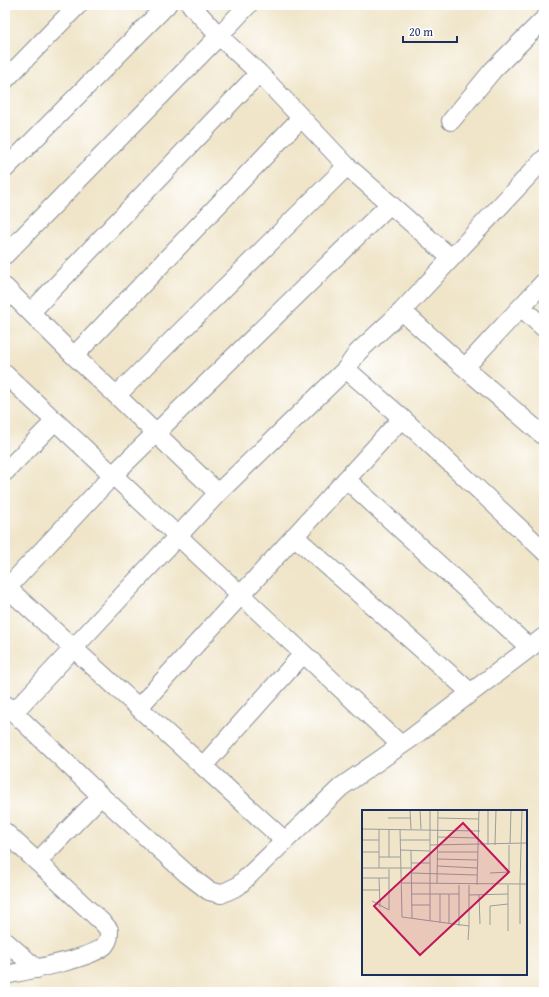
<svg xmlns="http://www.w3.org/2000/svg" width="549" height="997" font-family="'Gentium Book Plus',serif">
  <style>
    .lines { fill: none; stroke-linecap: round; stroke-linejoin: round }
    .minor-casing { stroke: #868a94; stroke-width: 20 }
    .minor { stroke: #fff; stroke-width: 18 }
    .inset-road { fill: none; stroke: #9b9c9e; stroke-width: 1 }
    .view { fill: #c2185b; fill-opacity: 0.15; stroke: #c2185b; stroke-width: 2 }
    .inset-edge { fill: none; stroke: #1b2f5e; stroke-width: 2 }
  </style>
  <rect width="100%" height="100%" fill="#fff"/>
  <filter id="ink" filterUnits="userSpaceOnUse"><feTurbulence type="fractalNoise" baseFrequency=".025" numOctaves="2"/><feDisplacementMap in="SourceGraphic" scale="8" xChannelSelector="R" yChannelSelector="G"/><feConvolveMatrix kernelMatrix="1 2 1 2 8 2 1 2 1" color-interpolation-filters="sRGB"/></filter>
  <filter id="wash" filterUnits="userSpaceOnUse"><feTurbulence type="fractalNoise" baseFrequency=".012" numOctaves="4" result="noise"/><feDisplacementMap in="SourceGraphic" scale="16" xChannelSelector="R" yChannelSelector="G"/><feGaussianBlur stdDeviation="0.9" result="paint"/><feColorMatrix in="noise" values="0 0 0 0 0 0 0 0 0 0 0 0 0 0 0 0 0 1.4 0 .05"/><feComposite in="paint" operator="in"/></filter>
  <g filter="url(#wash)">
    <rect width="100%" height="100%" fill="#f0e5c9"/>
  </g>
  <g filter="url(#ink)">
    <g class="lines">
      <defs>
        <path id="minor" d="M191 5 219 36 259 73 347 166 451 258
          M5 80 78 5
          M451 121 493 70 544 19
          M5 169 167 5
          M5 255 219 36 248 5
          M5 287 74 356 117 396 218 493
          M521 307 544 328
          M402 311 464 367 544 436
          M31 312 259 73
          M74 356 301 118
          M464 367 471 361 544 282
          M346 369 402 418 544 551
          M5 374 401 745
          M117 395 347 166
          M5 472 55 421
          M346 479 521 640 530 647
          M294 536 470 692
          M5 586 285 841
          M7 588 113 475 389 205
          M6 705 101 796 187 874 209 891 221 894 238 886 341 787 410 739 544 637
          M139 707 402 418
          M14 712 218 493 346 369 358 352 402 311 544 159
          M203 766 303 654
          M5 832 104 924 109 930C109 936 109 940 105 945 94 958 25 971 5 975
          M37 862 101 796
          M5 941 37 969"/>
      </defs>
      <use href="#minor" class="minor-casing"/>
      <use href="#minor" class="minor"/>
    </g>
  </g>
  <g transform="translate(362 810)">
    <rect width="165" height="165" fill="#f0e5c9"/>
    <path class="inset-road" d="M48 0 49 19M58 0 59 19M26 8H48M76 8 117 9M0 19 118 21M27 19V47M38 19 40 107 107 116V75M76 27 117 28M0 30H17M38 30H68M148 34 149 0M68 35 165 33M126 35V0M133 35 134 0M38 40 68 41M49 40 50 108M1 42H17M76 42H116M17 47H38M75 49 115 50M49 53H68M75 56 115 58M0 58H49M17 58V19M49 63 115 65M128 63 147 62V35M0 68H27M17 68 18 97M39 73 158 74 160 0M75 73 76 0M97 75V116M115 75 117 0M0 80H17M49 84H97M78 84V113M87 84V114M107 85 146 84M117 85 118 114M10 91 27 100V59M49 95H68M68 111V0M158 114V74H165M128 115V96L146 94V75M146 121V94M106 130 107 116"/>
    <path class="view" d="M101 13 147 62 58 145 12 96Z"/>
    <rect width="165" height="165" class="inset-edge"/>
  </g>
  <rect width="549" height="997" fill="none" stroke="#fff" stroke-width="20"/>
  <path d="M403 36v6h54v-6" fill="none" stroke="#1b2f5e" stroke-width="2"/>
  <text x="409" y="36" font-size="12" fill="#1b2f5e" stroke="#ffffff" stroke-width="3" paint-order="stroke">20 m</text>
</svg>
